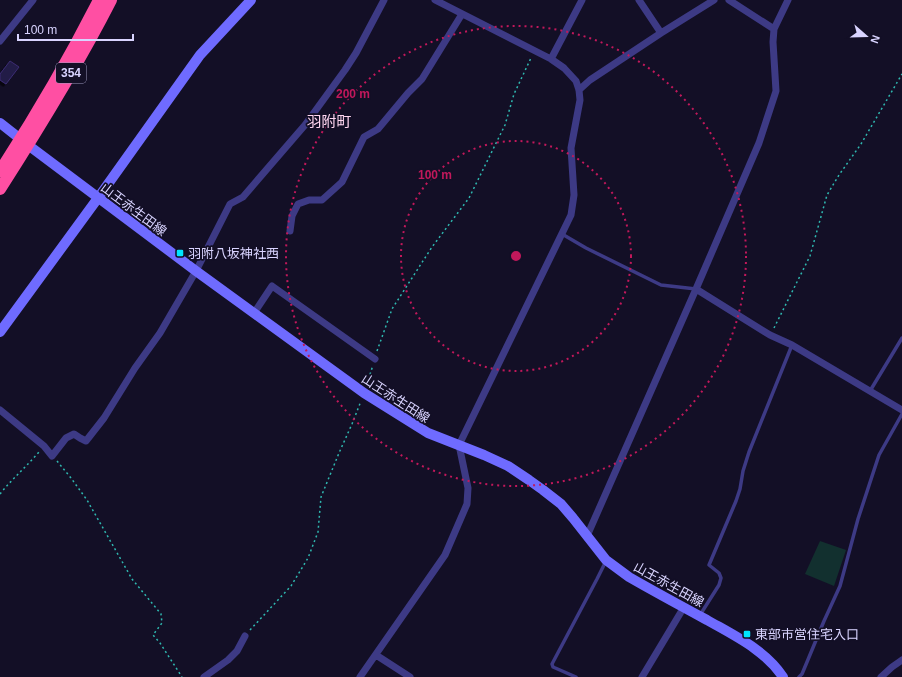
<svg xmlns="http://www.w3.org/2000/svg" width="902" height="677" font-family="Helvetica,'Noto Sans JP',sans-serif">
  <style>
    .green { fill: #12302f }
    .building { fill: #241b47; stroke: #3b2d73; filter: url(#shadow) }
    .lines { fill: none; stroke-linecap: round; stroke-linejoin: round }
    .path { stroke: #2fb8b0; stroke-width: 1.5; stroke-dasharray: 2 3; stroke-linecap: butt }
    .lane { stroke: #3d3a85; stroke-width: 3.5 }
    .street { stroke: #3d3a85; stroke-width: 7 }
    .secondary { stroke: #6f6bff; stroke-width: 10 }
    .highway { stroke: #ff4fa3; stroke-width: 12 }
    .ring { fill: none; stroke: #c2185b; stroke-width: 2; stroke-dasharray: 2 4 }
    .poi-dot { fill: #00e5ff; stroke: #130f26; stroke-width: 1.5 }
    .labels { text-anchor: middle; stroke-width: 3.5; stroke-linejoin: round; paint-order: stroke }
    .shield { fill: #130f26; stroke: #9e99be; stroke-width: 1 }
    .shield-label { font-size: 12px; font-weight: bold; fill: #d9d4ff }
    .street-label { font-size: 13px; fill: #d9d4ff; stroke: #130f26 }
    .poi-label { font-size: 13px; fill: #d9d4ff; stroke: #130f26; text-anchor: start }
    .quarter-label { font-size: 15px; fill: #ffd6f0; stroke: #130f26 }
    .centre { fill: #c2185b; stroke: #130f26; stroke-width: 2 }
    .ring-label { font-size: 12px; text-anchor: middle; font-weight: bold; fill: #c2185b; stroke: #130f26; stroke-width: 3.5; stroke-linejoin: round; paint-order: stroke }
  </style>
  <defs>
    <filter id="shadow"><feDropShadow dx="-2.5" dy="2.5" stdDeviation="0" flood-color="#0009"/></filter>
  </defs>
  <rect width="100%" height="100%" fill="#130f26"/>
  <path class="green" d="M820 541 846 550 834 586 805 574Z"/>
  <path class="building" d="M10 61 19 67 6 84 0 80V74Z"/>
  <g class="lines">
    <path class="path" d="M774 328 810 256 827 195 839 175 861 144 902 74
      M377 351 392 309 432 247 469 198 505 125 514 94 531 58
      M367 384 373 365
      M57 461 71 478 87 500 132 579 161 614 162 623 153 635 160 643 182 677
      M0 494C12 479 26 467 39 452
      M250 630 291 586 308 558 318 532 321 497 339 453 352 424 361 401"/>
    <path class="lane" d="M562 234 586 248 661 285 696 289
      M870 391 902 338
      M700 615 719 585 721 578 719 573 709 565 736 501 740 489 743 471 749 452 792 345
      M576 677 553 667 552 664 597 579 606 561
      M799 677 802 674 807 662 824 621 840 586 858 519 879 455 902 414"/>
    <path class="street" d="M639 0 661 33
      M729 0 774 29
      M0 41 33 0
      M551 59 582 0
      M579 90 590 80 661 33 714 0
      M290 231 292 216 298 204 309 200H322L342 182 364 137 378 129 408 93 422 79 462 14
      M696 289 770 335 792 345 902 410
      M254 313 272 286 375 359
      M0 410 44 446 52 456 66 438 74 434 80 438 86 441 104 418 135 368 160 333 196 271 230 204 243 197 305 125 345 70 356 53 384 0
      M587 536 696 289 759 143 776 91 773 42 774 29 788 0
      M376 655 410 677
      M204 677 228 660 237 651 245 636
      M360 677 445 555 467 504 468 488 459 445 571 215 574 195 571 148 580 100 579 90 576 81 564 68 551 59 435 0
      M642 677 684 607
      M881 677 892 667 902 660"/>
    <path class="secondary" d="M0 123 28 145 196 271 364 393 428 433 484 455 508 466 529 480 543 490 561 504 573 518 606 560 629 577C655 592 681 606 707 620 735 636 765 650 783 677
      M0 332 98 198 200 55 251 0"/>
    <path class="highway" d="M0 171C36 116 69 59 99 0
      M0 189C39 128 78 65 111 0"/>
  </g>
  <g class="ring">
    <circle cx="516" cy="256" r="115"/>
    <circle cx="516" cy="256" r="230"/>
  </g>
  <g class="poi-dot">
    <rect x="176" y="249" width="8" height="8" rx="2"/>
    <rect x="743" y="630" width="8" height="8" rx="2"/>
  </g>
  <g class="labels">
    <rect class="shield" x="56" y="63" width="30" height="20" rx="3"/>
    <g class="shield-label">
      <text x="71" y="77">354</text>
    </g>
    <g class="street-label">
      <text transform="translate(134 209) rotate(37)" y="5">山王赤生田線</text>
      <text transform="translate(396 398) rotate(33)" y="5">山王赤生田線</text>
      <text transform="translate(669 584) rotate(29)" y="5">山王赤生田線</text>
    </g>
    <g class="poi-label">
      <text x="188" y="258">羽附八坂神社西</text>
      <text x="755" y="639">東部市営住宅入口</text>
    </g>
    <g class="quarter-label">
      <text x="329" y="127">羽附町</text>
    </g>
  </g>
  <circle cx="516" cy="256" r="6" class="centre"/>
  <g class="ring-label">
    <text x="353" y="98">200 m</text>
    <text x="435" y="179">100 m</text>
  </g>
  <g transform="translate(866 36) rotate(110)" stroke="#130f26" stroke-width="3" paint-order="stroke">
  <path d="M0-3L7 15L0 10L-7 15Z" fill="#d9d4ff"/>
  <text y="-6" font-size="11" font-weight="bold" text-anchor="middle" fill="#d9d4ff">N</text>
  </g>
  <path d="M18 34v6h115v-6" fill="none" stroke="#d9d4ff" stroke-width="2"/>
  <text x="24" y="34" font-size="12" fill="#d9d4ff" stroke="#130f26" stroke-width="3" paint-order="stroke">100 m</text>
</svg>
